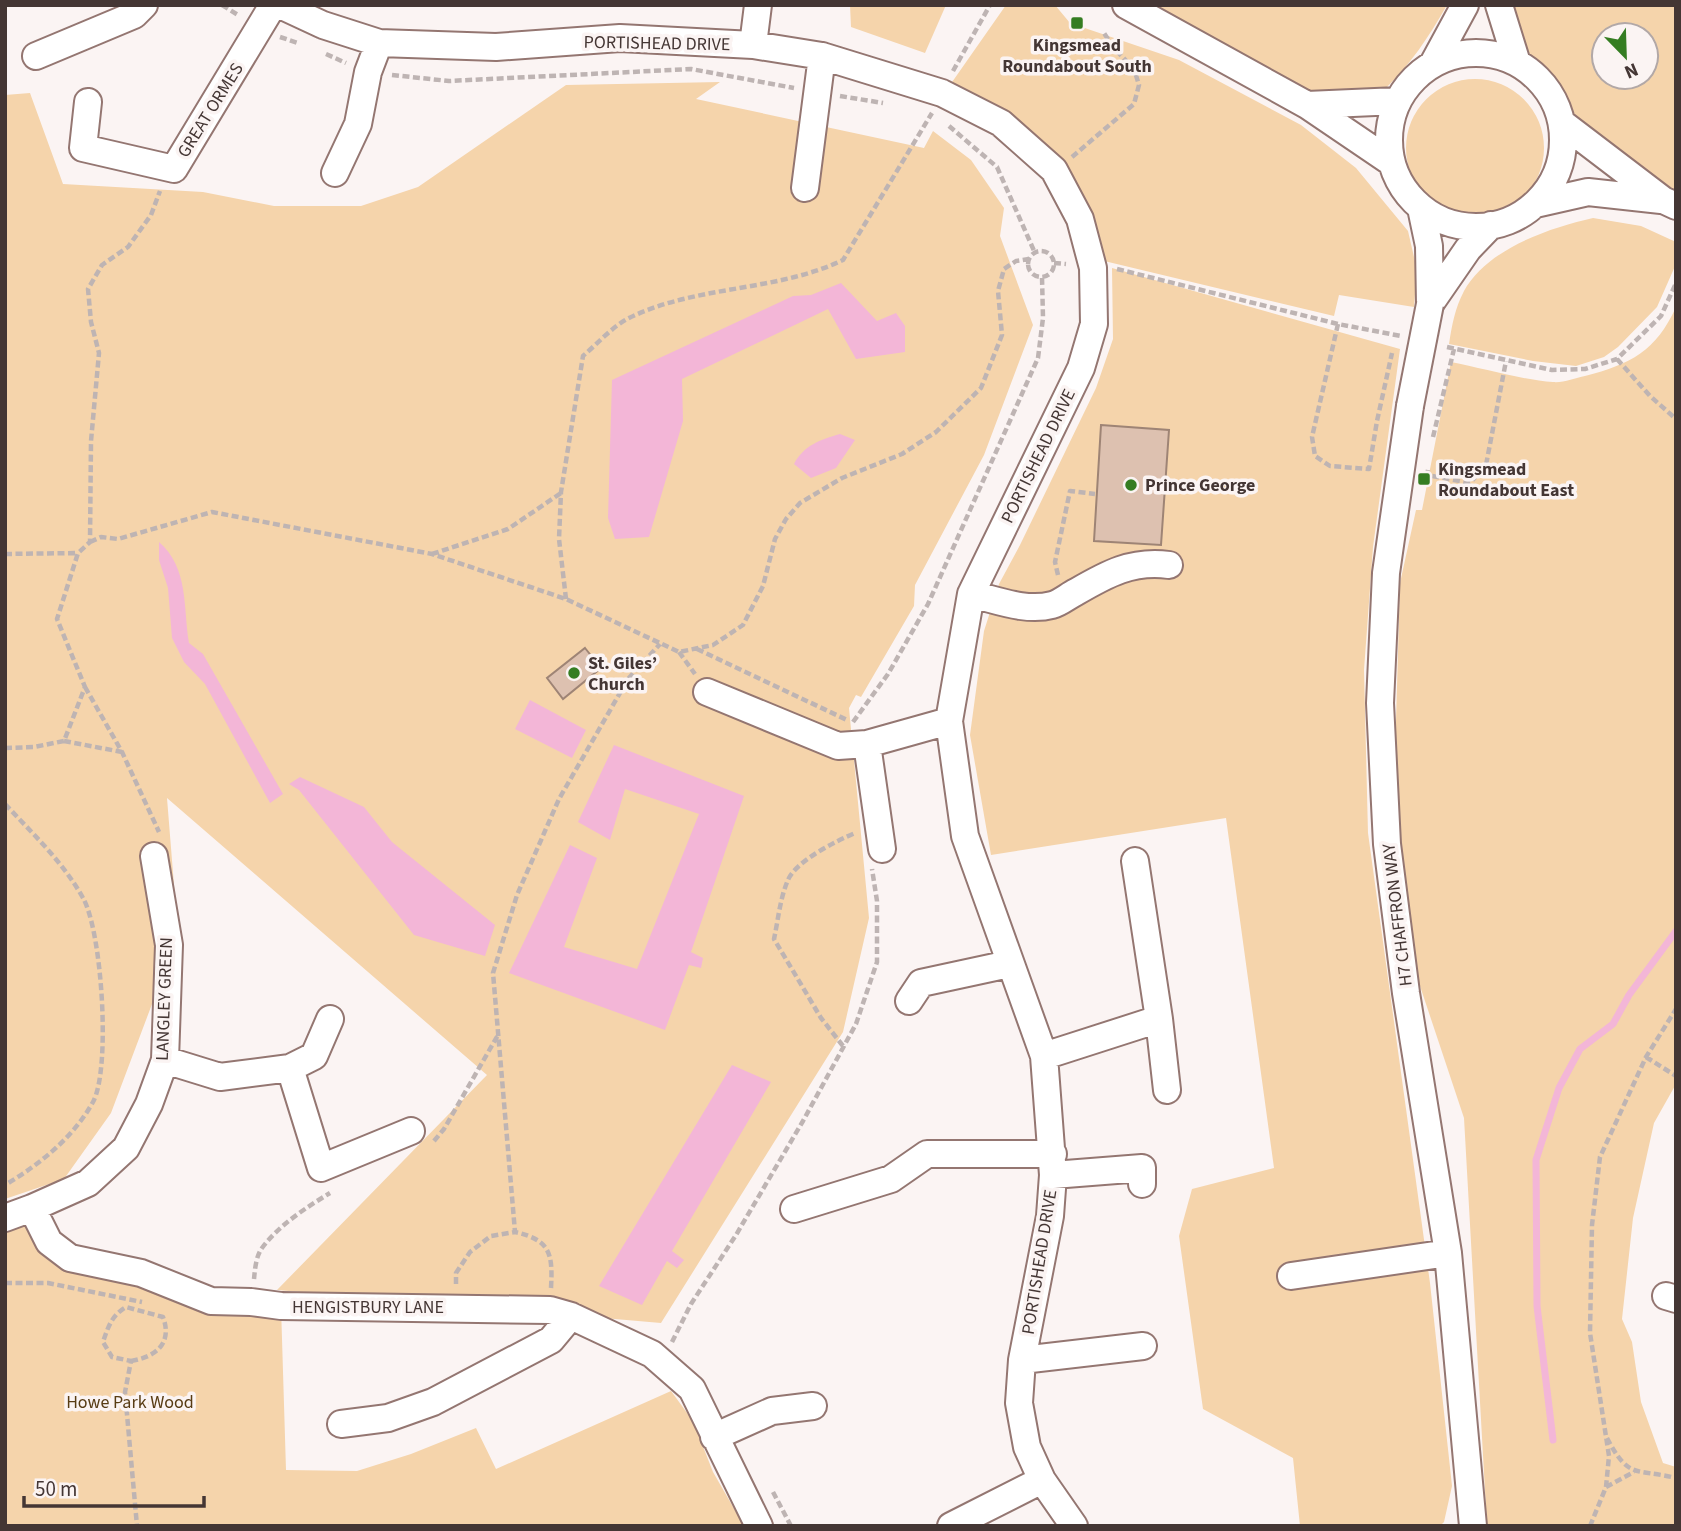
<svg xmlns="http://www.w3.org/2000/svg" width="1681" height="1531" font-family="'Source Sans 3',sans-serif">
  <style>
    .green { fill: #f5d4ab; fill-rule: evenodd }
    .water { fill: #f3b6d7 }
    .lines { fill: none; stroke-linecap: round; stroke-linejoin: round }
    .stream { stroke: #f3b6d7; stroke-width: 7 }
    .building { fill: #ddc1b0; stroke: #9e8475; stroke-width: 2 }
    .minor-casing { stroke: #947671; stroke-width: 30 }
    .path { stroke: #beb4b3; stroke-width: 4.5; stroke-dasharray: 7 3.5; stroke-linecap: butt }
    .minor { stroke: #fff; stroke-width: 26 }
    .minor-bridge-casing { stroke: #947671; stroke-width: 30; stroke-linecap: butt }
    .minor-bridge { stroke: #fff; stroke-width: 26 }
    .poi-dot { fill: #357d22; stroke: #fbf4f3; stroke-width: 2.5 }
    .labels { text-anchor: middle; stroke-width: 7; stroke-linejoin: round; paint-order: stroke }
    .street-label { font-size: 18px; fill: #443634; stroke: #fbf4f3 }
    .poi-label { font-size: 18px; font-weight: bold; fill: #443634; stroke: #fbf4f3; text-anchor: start }
    .park-label { font-size: 18px; fill: #583c14; stroke: #fbf4f3 }
  </style>
  <rect width="100%" height="100%" fill="#fbf4f3"/>
  <path class="green" d="M850 5H946L925 53 851 27Z
    M1006 5H1055L1070 23 1179 60 1301 125 1356 168 1408 231 1417 270 1414 307 1339 295 1334 316 1100 260 1076 199 950 85Z
    M1139 5H1447C1429 37 1410 65 1384 90L1310 92 1273 76Z
    M1508 5H1676V195L1599 144 1560 98 1526 48ZM1604 35H1646V77H1604Z
    M1406 148a69 69 0 1 1 138 0a69 69 0 1 1-138 0Z
    M720 82 696 99 924 148 933 131 971 160 1004 208 1000 236 1033 325 984 455 915 585 914 606 861 697 856 695 849 708 869 918 843 1032 661 1323 277 1290 487 1075 167 798 178 935 111 1113 64 1179 5 1199V95L30 93 63 184 203 192 274 206H361L418 187 566 85Z
    M1593 218 1641 226 1676 242V264L1657 307 1618 347 1604 357 1576 366 1533 361 1449 344C1452 325 1455 308 1464 291 1487 249 1549 228 1593 218Z
    M1112 268 1400 349 1373 547 1364 670 1368 833 1430 1283 1452 1486 1444 1522 1440 1526H1300L1293 1458 1203 1409 1179 1236 1192 1189 1274 1168 1226 818 991 855 970 735 984 631 999 584 1020 545 1096 388 1113 339Z
    M1676 307V1084L1654 1123 1633 1218 1622 1319 1632 1342 1641 1402 1663 1463 1676 1467V1526H1487L1464 1118 1415 971 1394 790 1400 583 1416 510H1422L1451 362C1482 368 1523 380 1553 382 1563 383 1575 378 1585 376 1631 364 1656 351 1676 307Z
    M32 1208 70 1258 281 1306 286 1470 357 1471 411 1454 476 1428 496 1469 671 1391 693 1421 713 1472 744 1526H5V1218Z"/>
  <path class="water" d="M841 283 877 321 896 313 905 326V352L856 359 828 309 682 379 683 421 649 537 615 539 608 518 612 380 793 296 811 295Z
    M840 434 855 440 836 468 811 478 794 464C804 445 820 440 840 434Z
    M159 542C189 568 183 607 189 643L203 654 283 794 270 803 205 684 184 662 172 638 168 588 159 560Z
    M530 700 586 730 572 758 515 729Z
    M614 745 744 796 691 952 703 958 701 968 689 965 665 1030 509 973 570 845 597 858 564 947 637 969 699 814 625 789 610 840 578 822Z
    M300 777 364 807 392 842 495 925 485 956 414 935 299 790 289 784Z
    M732 1065 771 1082 672 1251 684 1260 677 1268 667 1261 642 1305 599 1286Z"/>
  <g class="lines">
    <path class="stream" d="M1553 1440 1537 1306 1536 1160 1559 1088 1580 1049 1613 1024 1629 995 1676 931"/>
  </g>
  <path class="building" d="M1101 425 1169 430 1161 545 1094 541Z
    M585 648 601 668 563 699 547 678Z"/>
  <g class="lines">
    <defs>
      <path id="minor" d="M280 5 323 25 379 43 496 47 620 38 753 45 822 56 942 93 1001 123 1054 170 1080 219 1093 268 1094 324 1081 368 971 594 949 721 965 836 1044 1056 1053 1175 1050 1216 1022 1360 1019 1403 1027 1447 1042 1480 1074 1526
        M1126 5 1307 105 1391 162
        M1499 5 1517 63
        M753 45 758 5
        M1389 140a87 87 0 1 1 174 0a87 87 0 1 1-174 0Z
        M36 56 134 15 144 5
        M1433 64 1465 5
        M88 102 83 148 174 169 273 5
        M1307 105 1398 101
        M1562 123 1663 200 1676 206
        M335 173 358 124 368 72 379 43
        M805 188 822 56
        M1535 204 1588 192 1661 200
        M1421 208 1429 246 1430 304
        M1430 304 1468 249 1491 225
        M1410 406 1386 573 1380 703 1387 844 1406 993 1448 1253 1473 1526
        M971 594C997 600 1026 612 1052 605 1060 603 1068 596 1076 592 1107 574 1132 560 1169 565
        M707 692 838 746 867 744 949 721
        M867 744 882 849
        M909 1001 921 983 1009 964
        M1159 1019 1167 1090
        M1044 1056 1159 1019 1135 861
        M165 1060 220 1077 290 1068 321 1168 411 1131
        M290 1068 314 1056 330 1019
        M1053 1175 1142 1168V1184
        M32 1208 88 1183 126 1148 149 1104 165 1060 169 945 154 856
        M794 1209 891 1179 927 1154H1053
        M5 1218 32 1208 49 1242 70 1258 141 1273 211 1301 251 1302 281 1306 550 1310 571 1316 652 1354 692 1389 759 1526
        M1291 1276 1448 1253
        M1666 1296 1676 1299
        M1022 1360 1143 1346
        M341 1424 388 1418 433 1402 551 1340 571 1316
        M714 1437 772 1411 813 1406
        M951 1526 1042 1480"/>
    </defs>
    <use href="#minor" class="minor-casing"/>
    <path class="path" d="M222 5 238 15
      M280 37 298 43
      M326 54 346 63
      M953 71 990 5
      M392 75 449 81 691 69 794 88
      M840 96 883 103
      M949 126 997 167 1035 253
      M1072 157 1134 104 1139 85 1134 69 1113 47 1104 33
      M1028 264a13 13 0 1 1 26 0a13 13 0 1 1-26 0Z
      M1054 263 1066 264
      M1117 269 1338 324 1401 336
      M1338 324 1312 437 1315 456 1330 466 1369 469 1377 421 1392 353
      M1447 347 1552 370 1585 369 1617 359 1661 316 1676 283
      M1617 359 1650 396 1676 419
      M1433 437 1454 349
      M1428 470 1427 475 1470 483 1486 465 1506 361
      M90 542 101 537 118 539 212 512 432 554 566 599 679 652 713 645 743 625 763 586 775 539 786 519 800 503 842 478 902 454 936 432 981 388 1002 335 998 291 1004 269 1016 261 1029 259
      M5 554 78 553
      M432 554 508 529 561 493
      M1058 575 1055 562 1070 491 1095 494
      M566 599 559 539 561 492 583 356C597 344 613 326 629 318 696 285 776 292 843 260L932 113
      M697 649 847 720
      M679 652 695 674
      M85 687 122 752 159 832
      M853 722 888 674 928 604 1038 358 1043 318 1042 277
      M64 741 122 752
      M5 748 34 747 64 741 85 687 57 619 78 553 90 542 91 441 99 353 91 322 88 289 102 265 128 247 151 215 160 191
      M5 804C33 834 63 862 83 898 102 931 111 1069 93 1102 73 1138 40 1164 5 1185
      M843 1046 821 1018 774 939C778 921 780 898 788 880 796 861 836 841 855 833
      M1646 1057 1676 1076
      M434 1141 444 1129 498 1035
      M254 1279C255 1269 256 1256 262 1248 279 1225 307 1207 330 1193
      M5 1283H48L142 1302
      M456 1284V1273L470 1252 491 1236 515 1232
      M551 1288C553 1253 550 1240 515 1232L493 973 517 895 559 799 628 679 660 644
      M672 1342 691 1304 736 1235 803 1121 856 1024 877 962V901L872 869
      M131 1361C155 1357 173 1344 163 1317L126 1307C112 1315 108 1327 103 1342L112 1357 131 1361 125 1392 137 1526
      M1607 1438C1629 1480 1635 1468 1676 1478
      M1606 1487 1634 1472
      M773 1492 791 1526
      M1590 1526 1606 1487 1609 1456 1590 1333 1592 1225 1600 1157 1646 1057 1676 1009"/>
    <use href="#minor" class="minor"/>
    <defs>
      <path id="minor-bridge" d="M1410 406 1430 304"/>
    </defs>
    <use href="#minor-bridge" class="minor-bridge-casing"/>
    <use href="#minor-bridge" class="minor-bridge"/>
  </g>
  <g class="poi-dot">
    <rect x="1070" y="16" width="14" height="14" rx="3.5"/>
    <rect x="1417" y="472" width="14" height="14" rx="3.5"/>
    <circle cx="1131" cy="485" r="7"/>
    <circle cx="574" cy="673" r="7"/>
  </g>
  <g class="labels">
    <g class="street-label">
      <text transform="translate(657 43) rotate(1)" y="6">PORTISHEAD DRIVE</text>
      <text transform="translate(210 110) rotate(-58)" y="6">GREAT ORMES</text>
      <text transform="translate(1038 456) rotate(-64)" y="6">PORTISHEAD DRIVE</text>
      <text transform="translate(1397 915) rotate(-97)" y="6">H7 CHAFFRON WAY</text>
      <text transform="translate(164 999) rotate(-88)" y="6">LANGLEY GREEN</text>
      <text transform="translate(1039 1262) rotate(-81)" y="6">PORTISHEAD DRIVE</text>
      <text x="368" y="1313">HENGISTBURY LANE</text>
    </g>
    <g class="poi-label">
      <text x="1077" y="51" text-anchor="middle">Kingsmead<tspan x="1077" dy="21">Roundabout South</tspan></text>
      <text x="1438" y="475">Kingsmead<tspan x="1438" dy="21">Roundabout East</tspan></text>
      <text x="1145" y="491">Prince George</text>
      <text x="588" y="669">St. Giles’<tspan x="588" dy="21">Church</tspan></text>
    </g>
    <g class="park-label">
      <text x="130" y="1408">Howe Park Wood</text>
    </g>
  </g>
  <rect width="1681" height="1531" fill="none" stroke="#443634" stroke-width="14"/>
  <g transform="translate(1625 56) rotate(157)"><circle r="33" fill="#fbf4f3" stroke="#b2a8a7" stroke-width="2"/>
  <path d="M0-5L12 26L0 18L-12 26Z" fill="#357d22"/>
  <text y="-10" font-size="19" font-weight="bold" text-anchor="middle" fill="#443634">N</text>
  </g>
  <path d="M24 1496v10h180v-10" fill="none" stroke="#443634" stroke-width="3.5"/>
  <text x="35" y="1496" font-size="21" fill="#443634" stroke="#fbf4f3" stroke-width="5" paint-order="stroke">50 m</text>
</svg>
